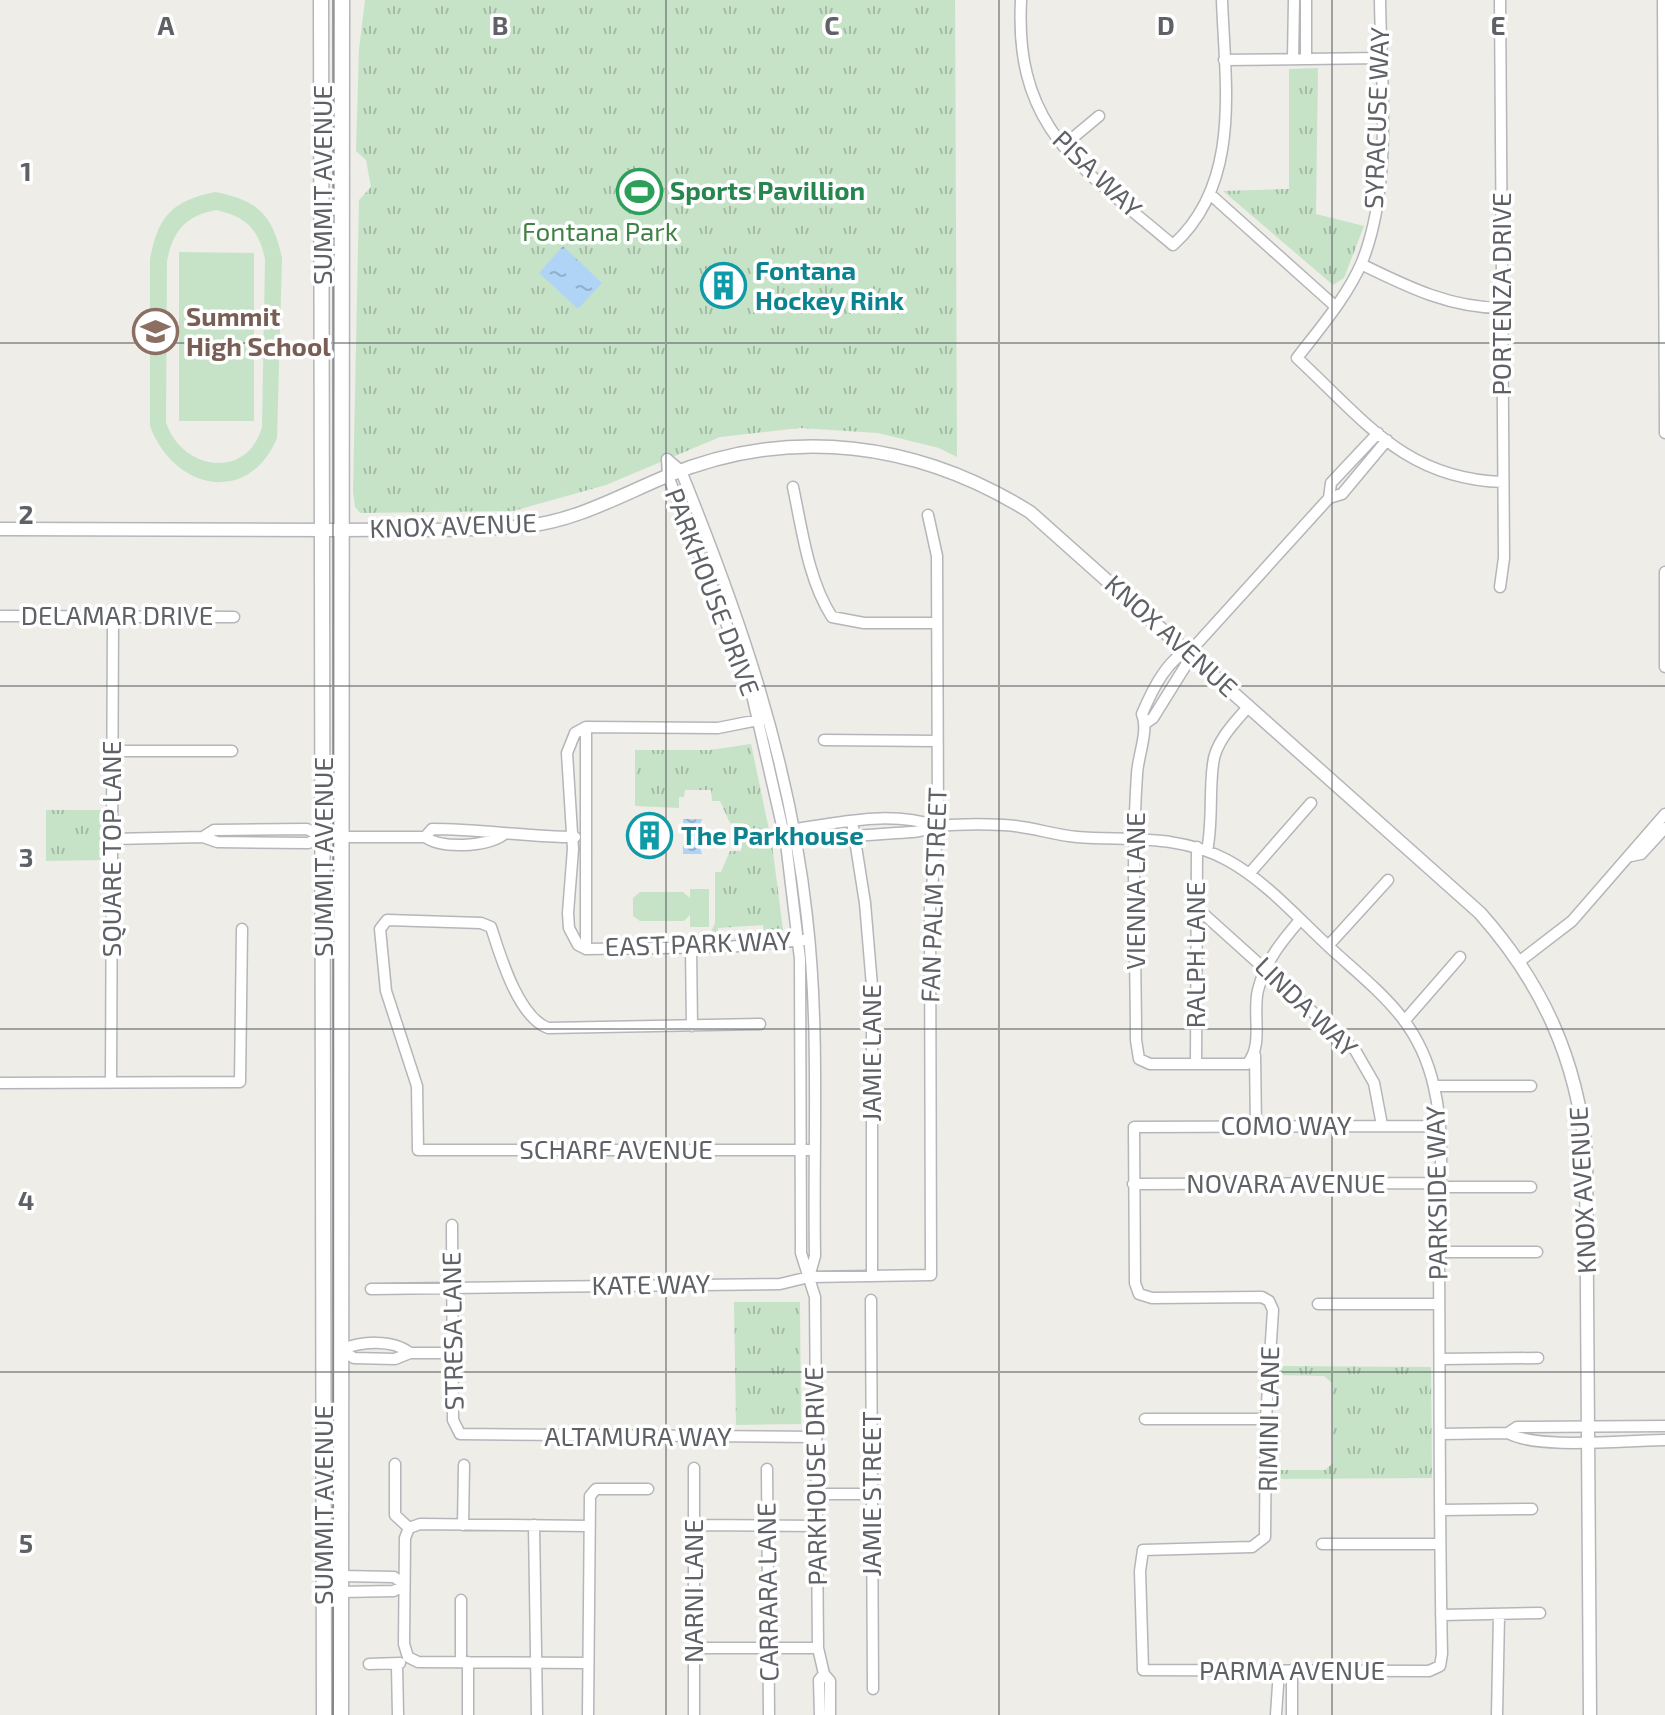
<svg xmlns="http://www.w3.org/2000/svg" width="1665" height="1715" font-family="'Exo 2',sans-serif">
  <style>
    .green { fill: #c6e3c8; fill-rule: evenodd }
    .park { fill: url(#park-tufts) }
    .water { fill: url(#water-ripples) }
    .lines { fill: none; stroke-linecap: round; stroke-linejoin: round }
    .minor-casing { stroke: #b4b6ba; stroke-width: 13 }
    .tertiary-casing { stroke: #b4b6ba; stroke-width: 15 }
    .secondary-casing { stroke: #b3b5b9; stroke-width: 17 }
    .minor { stroke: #fff; stroke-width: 10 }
    .tertiary { stroke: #fff; stroke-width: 12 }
    .secondary { stroke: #fff; stroke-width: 14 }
    .grid { fill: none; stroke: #5e6165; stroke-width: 2; stroke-opacity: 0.55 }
    .labels { text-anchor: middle; stroke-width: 7; stroke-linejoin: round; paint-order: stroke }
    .street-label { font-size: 26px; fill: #5e6165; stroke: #fff }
    .leisure-label { font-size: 26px; font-weight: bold; fill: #27864d; stroke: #fff; text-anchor: start }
    .park-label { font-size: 26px; fill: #408246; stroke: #fff }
    .culture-label { font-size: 26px; font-weight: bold; fill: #0d838f; stroke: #fff; text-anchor: start }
    .education-label { font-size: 26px; font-weight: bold; fill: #785e54; stroke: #fff; text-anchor: start }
    .grid-label { font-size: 26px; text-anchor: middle; font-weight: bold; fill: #5e6165; stroke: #fff; stroke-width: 7; stroke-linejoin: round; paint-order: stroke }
  </style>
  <defs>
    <pattern id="park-tufts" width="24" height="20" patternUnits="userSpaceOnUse" patternTransform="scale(2)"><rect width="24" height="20" fill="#c6e3c8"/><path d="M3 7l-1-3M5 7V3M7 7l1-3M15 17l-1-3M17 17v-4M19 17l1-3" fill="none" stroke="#a4bba6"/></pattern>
    <pattern id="water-ripples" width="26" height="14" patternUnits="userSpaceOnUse" patternTransform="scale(2)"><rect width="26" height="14" fill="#b0d4f5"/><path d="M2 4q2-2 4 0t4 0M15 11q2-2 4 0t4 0" fill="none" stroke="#92afca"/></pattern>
  </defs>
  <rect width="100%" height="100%" fill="#eeede7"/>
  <path class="green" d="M215 192C258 200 273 215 282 258L277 438C248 507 173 489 150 426V259C158 216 172 201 215 192ZM216 210C246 216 259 230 265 259L262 427C247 481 181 470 166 422L167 261C173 231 185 216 216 210Z
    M179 252 254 253V421H179Z
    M690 889H709V927H690V915L684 921H640L633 916V898L640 892H683L690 898Z"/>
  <path class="park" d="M365 0H955L957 457 939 448 878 433 800 428 720 437 606 485 513 511 360 513 355 507 353 491 359 200 371 187 366 160 356 151 359 49Z
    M1318 68 1316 214 1364 226 1344 278 1333 285 1223 191 1289 189V69Z
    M751 744 772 844 783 930 764 933 763 925 718 928V937H709L715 923V872H721L730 851H741L744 834 741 833V824L730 823 720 801H712L711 790H685L684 797H679V808L635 806V750H710Z
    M46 810H102V860L46 861Z
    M734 1302H800L801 1424 736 1425Z
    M1278 1366 1431 1367 1432 1478 1277 1479V1470H1325L1333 1463 1332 1383 1324 1376 1276 1375Z"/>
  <path class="water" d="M563 246 602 283 578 309 539 273Z
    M683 819H702L699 829 711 833V841L699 844 702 854H683Z"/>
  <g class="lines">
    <defs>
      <path id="minor" d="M1021 0C1014 131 1083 168 1173 245 1242 183 1225 84 1222 0
        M1306 0V59
        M1380 0C1381 82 1393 185 1362 262 1347 297 1320 328 1297 358 1364 420 1405 479 1503 482
        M1663 0 1665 433
        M1293 59 1294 0
        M1224 60 1381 58
        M1063 146 1099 116
        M1211 195 1336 307
        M1361 264C1408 287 1450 308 1503 308
        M1378 433 1331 483 1329 498 1342 494 1387 440
        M667 459 668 476 723 614 753 699 786 843 800 959 801 1253 815 1297 818 1648 824 1674 830 1681V1715
        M667 459 681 471C740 616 790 761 807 917 820 1029 813 1144 815 1256L809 1277
        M793 487C802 529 808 580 832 617L864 623H937
        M1665 572V667
        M1500 587 1504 558 1500 0
        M0 616 234 617
        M1146 723 1153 718 1194 652
        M824 740 937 741
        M112 751H232
        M852 821 865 903 872 986V1274
        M790 830C836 823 890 810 936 826
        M203 837 214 830 307 829 323 837
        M425 837 432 829C481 829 526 837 575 837
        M112 839 203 837 217 842 308 843 323 837H425C442 849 485 847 503 835
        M786 843C828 837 869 835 912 832 921 832 929 828 938 826 959 824 983 824 1004 825 1029 826 1053 835 1077 837 1129 841 1179 834 1227 860 1268 882 1303 924 1338 955 1384 996 1420 1024 1434 1087 1447 1141 1438 1204 1439 1260 1440 1391 1439 1522 1442 1654L1440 1666 1429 1671 1143 1670 1140 1571 1143 1550 1252 1547 1265 1537 1266 1419 1273 1310 1269 1301 1262 1297 1152 1298 1139 1294 1135 1283 1134 1127 1438 1126
        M1207 851C1213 821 1209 793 1213 764 1215 742 1235 722 1249 706
        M1631 856 1641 854 1665 828
        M1249 874 1311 803
        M1197 908 1355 1050 1374 1083 1382 1125
        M1300 920C1281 942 1265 962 1258 990 1252 1013 1264 1046 1247 1064H1150L1139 1059 1136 1040C1136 952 1131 862 1137 774 1138 755 1149 731 1142 714 1153 688 1168 657 1195 646L1329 498
        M1328 946 1388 880
        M691 947 692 1026
        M586 949 578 945 569 928 568 913 573 849 567 753 575 733 586 727 718 728 763 719
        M586 949 727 947 804 940
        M586 949V727
        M1520 961 1572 921 1665 814
        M1406 1019 1460 957
        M760 1024 548 1028C518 1017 500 955 491 927L481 923 387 920 380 929 386 991 417 1086 418 1150H813
        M1255 1055 1256 1126
        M1196 1064 1197 847
        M0 1083 240 1082 242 929
        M111 1083 113 616
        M1434 1086H1531
        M1133 1184 1438 1183
        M1438 1187H1531
        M452 1225 453 1420 460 1434 815 1437
        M1439 1252H1537
        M371 1289 780 1284 809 1277 931 1275 930 907 938 826 937 556 928 515
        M871 1300 873 1689
        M1318 1304H1439
        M341 1350 354 1358 395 1359 410 1353H452
        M341 1350C360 1341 393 1339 410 1353
        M1440 1359 1538 1358
        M1145 1419H1266
        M1508 1433 1517 1427 1665 1426
        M1440 1434 1508 1433C1537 1450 1627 1440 1665 1440
        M395 1464V1515L409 1528
        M694 1468V1715
        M767 1469 769 1715
        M817 1494H872
        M1440 1510 1532 1509
        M463 1525 464 1465
        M534 1525 537 1715
        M694 1525 816 1526
        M587 1526 420 1524 409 1528 405 1538 404 1644 408 1657 418 1662 587 1663
        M1322 1544H1439
        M341 1576 394 1577 404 1584 394 1591 341 1592
        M1441 1615 1540 1613
        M694 1648H818
        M461 1662V1600
        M468 1662V1715
        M369 1664 400 1663
        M397 1666 398 1715
        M1292 1670V1715
        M588 1715 590 1496 596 1489H648
        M820 1715 819 1680 824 1674
        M1276 1715 1279 1670
        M1497 1715 1499 1615"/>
      <path id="tertiary" d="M0 529C113 530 226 530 338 530 401 529 463 532 526 526 576 521 621 495 667 476 790 425 918 442 1030 512L1480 913C1543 984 1577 1060 1586 1154L1590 1715"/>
      <path id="secondary" d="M321 0 324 1715
        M341 1715 342 0"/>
    </defs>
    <use href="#minor" class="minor-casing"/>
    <use href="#tertiary" class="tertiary-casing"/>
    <use href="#secondary" class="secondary-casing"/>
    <use href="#minor" class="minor"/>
    <use href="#tertiary" class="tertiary"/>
    <use href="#secondary" class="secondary"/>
  </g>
  <path class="grid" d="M333 0V1715M666 0V1715M999 0V1715M1332 0V1715M0 343H1665M0 686H1665M0 1029H1665M0 1372H1665"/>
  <defs>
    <symbol id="stadium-ring" viewBox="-11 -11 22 22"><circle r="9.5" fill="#fff" stroke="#2e9e5b" stroke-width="1.5"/><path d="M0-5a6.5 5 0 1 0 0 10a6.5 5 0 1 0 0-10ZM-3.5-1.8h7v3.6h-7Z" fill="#2e9e5b"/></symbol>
    <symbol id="building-ring" viewBox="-11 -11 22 22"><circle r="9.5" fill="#fff" stroke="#0f9aa8" stroke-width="1.5"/><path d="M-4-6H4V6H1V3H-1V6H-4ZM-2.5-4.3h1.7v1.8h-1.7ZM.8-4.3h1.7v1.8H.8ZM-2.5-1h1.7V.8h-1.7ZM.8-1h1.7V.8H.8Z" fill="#0f9aa8"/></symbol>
    <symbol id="school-ring" viewBox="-11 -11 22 22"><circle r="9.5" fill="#fff" stroke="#8d6e63" stroke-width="1.5"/><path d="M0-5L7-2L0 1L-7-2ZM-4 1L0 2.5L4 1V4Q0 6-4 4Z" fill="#8d6e63"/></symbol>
  </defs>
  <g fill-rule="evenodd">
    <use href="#stadium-ring" x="614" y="166" width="51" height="51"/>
    <use href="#building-ring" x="698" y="260" width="51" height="51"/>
    <use href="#school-ring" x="130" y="306" width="51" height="51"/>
    <use href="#building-ring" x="624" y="810" width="51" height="51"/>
  </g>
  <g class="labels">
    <g class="street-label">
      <text transform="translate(1377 118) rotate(-88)" y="9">SYRACUSE WAY</text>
      <text transform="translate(1097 174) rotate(44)" y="9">PISA WAY</text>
      <text transform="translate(323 185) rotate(-90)" y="9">SUMMIT AVENUE</text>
      <text transform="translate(1502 294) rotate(-90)" y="9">PORTENZA DRIVE</text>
      <text transform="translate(453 526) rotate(-2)" y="9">KNOX AVENUE</text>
      <text transform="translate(712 592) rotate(69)" y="9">PARKHOUSE DRIVE</text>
      <text x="117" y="625">DELAMAR DRIVE</text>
      <text transform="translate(1171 636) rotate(42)" y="9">KNOX AVENUE</text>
      <text transform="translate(112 849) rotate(-90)" y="9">SQUARE TOP LANE</text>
      <text transform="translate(324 857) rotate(-90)" y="9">SUMMIT AVENUE</text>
      <text transform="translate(1136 891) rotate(-90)" y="9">VIENNA LANE</text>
      <text transform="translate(934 895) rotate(-88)" y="9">FAN PALM STREET</text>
      <text transform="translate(698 944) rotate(-2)" y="9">EAST PARK WAY</text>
      <text transform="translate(1196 955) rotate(-90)" y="9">RALPH LANE</text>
      <text transform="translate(1306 1007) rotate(44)" y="9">LINDA WAY</text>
      <text transform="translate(872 1053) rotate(-90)" y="9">JAMIE LANE</text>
      <text x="1286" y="1135">COMO WAY</text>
      <text x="616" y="1159">SCHARF AVENUE</text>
      <text x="1286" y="1193">NOVARA AVENUE</text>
      <text transform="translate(1583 1190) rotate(-93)" y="9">KNOX AVENUE</text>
      <text transform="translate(1437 1193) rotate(-91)" y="9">PARKSIDE WAY</text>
      <text transform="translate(651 1285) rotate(-1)" y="9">KATE WAY</text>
      <text transform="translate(453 1331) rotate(-91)" y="9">STRESA LANE</text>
      <text transform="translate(1269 1419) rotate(-89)" y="9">RIMINI LANE</text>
      <text x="638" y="1446">ALTAMURA WAY</text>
      <text transform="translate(816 1476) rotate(-91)" y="9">PARKHOUSE DRIVE</text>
      <text transform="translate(872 1494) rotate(-90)" y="9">JAMIE STREET</text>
      <text transform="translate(324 1505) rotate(-90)" y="9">SUMMIT AVENUE</text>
      <text transform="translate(694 1591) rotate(-90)" y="9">NARNI LANE</text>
      <text transform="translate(768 1592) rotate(-91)" y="9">CARRARA LANE</text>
      <text x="1292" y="1680">PARMA AVENUE</text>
    </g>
    <g class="leisure-label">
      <text x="670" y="200">Sports Pavillion</text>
    </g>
    <g class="park-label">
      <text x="600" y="241">Fontana Park</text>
    </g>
    <g class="culture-label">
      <text x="755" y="280">Fontana<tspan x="755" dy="30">Hockey Rink</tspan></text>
      <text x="681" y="845">The Parkhouse</text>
    </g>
    <g class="education-label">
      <text x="186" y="326">Summit<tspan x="186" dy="30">High School</tspan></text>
    </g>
  </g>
  <g class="grid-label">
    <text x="166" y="35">A</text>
    <text x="500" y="35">B</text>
    <text x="832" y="35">C</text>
    <text x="1166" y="35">D</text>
    <text x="1498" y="35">E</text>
    <text x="26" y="181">1</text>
    <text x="26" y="524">2</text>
    <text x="26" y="867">3</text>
    <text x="26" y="1210">4</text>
    <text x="26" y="1553">5</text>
  </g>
</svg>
